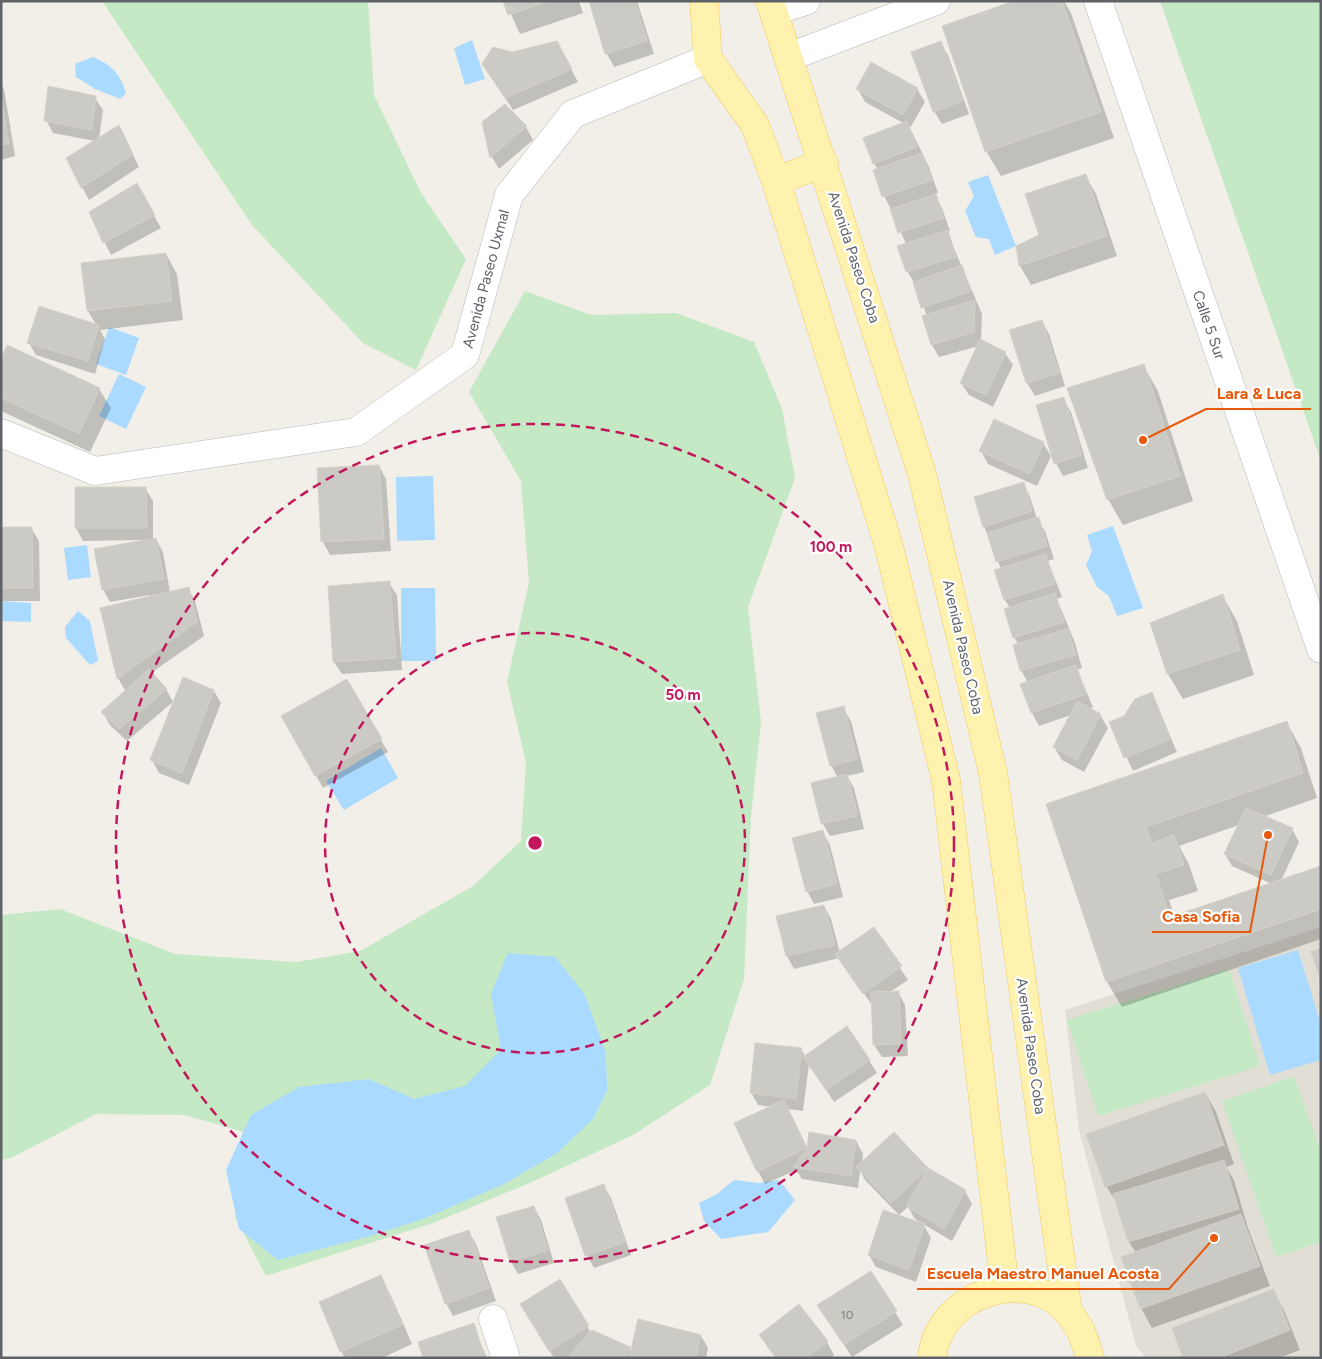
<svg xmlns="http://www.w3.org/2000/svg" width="1322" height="1359" font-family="Figtree,sans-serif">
	<rect width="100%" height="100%" fill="#f1efe8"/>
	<!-- education -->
	<polygon fill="#e1ded6" points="1321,927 1321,1354 1310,1358 1146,1358 1136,1346 1079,1130 1065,1010"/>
	<!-- green -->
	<g fill="#c5e8c5">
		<polygon points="102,1 368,1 374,95 421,193 466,259 416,370 363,343 252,225"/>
		<polygon points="1160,1 1321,1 1321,461"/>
		<polygon points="525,291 591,315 676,313 754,342 782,409 795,478 748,607 761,722 751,817 744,979 710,1085 633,1135 532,1182 433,1223 266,1276 235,1217 247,1133 185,1115 96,1114 11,1158 1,1160 1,915 60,909 175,954 297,962 360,951 473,886 521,841 526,762 507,682 529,582 521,481 469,392"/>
		<polygon points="1229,969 1260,1066 1098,1116 1067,1020"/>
		<polygon points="1294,1076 1321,1152 1321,1242 1276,1257 1222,1101"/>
	</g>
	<!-- water -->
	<g fill="#aadaff">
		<polygon points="472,40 485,79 465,85 454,48"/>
		<path d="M93 57C111 65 120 73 126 93L120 99 95 89 76 77 75 64Z"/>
		<polygon points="988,175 1016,246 995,255 989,239 976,237 965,211 974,196 968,182"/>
		<polygon points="109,327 139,338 126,375 96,364"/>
		<polygon points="119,374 146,387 126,429 99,416"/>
		<polygon points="433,476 435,540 397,541 396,477"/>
		<polygon points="1113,526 1143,608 1117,616 1109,596 1097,587 1086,565 1092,551 1087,535"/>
		<polygon points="87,545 91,577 68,580 64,548"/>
		<polygon points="401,588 435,588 436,661 401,661"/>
		<polygon points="1,601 31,603 31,622 1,621"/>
		<polygon points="78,611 90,621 98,661 90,665 66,638 65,627"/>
		<polygon points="381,748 398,778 344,810 326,781"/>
		<polygon points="1298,950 1321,1025 1321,1060 1270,1075 1238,968"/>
		<polygon points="508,953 555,957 585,995 606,1054 607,1091 593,1119 557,1153 504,1184 423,1219 367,1237 278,1260 239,1229 226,1170 251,1115 299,1087 369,1079 414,1099 465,1086 501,1050 491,994"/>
		<polygon points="734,1180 759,1183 779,1180 795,1200 768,1232 721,1239 704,1221 699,1203 717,1194"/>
	</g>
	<!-- shadow -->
	<g fill="#0003" fill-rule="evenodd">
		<polygon points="505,1 579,1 583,13 520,34"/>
		<polygon points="590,1 637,1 654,54 614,67 607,54"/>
		<polygon points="1018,1 1064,1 1071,13 1114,138 1001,176 986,151"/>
		<polygon points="940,43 948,55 969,114 942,124 934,111"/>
		<polygon points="512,54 564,56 578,82 513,110 491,77"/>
		<polygon points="1,83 4,89 15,156 1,160"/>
		<polygon points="858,89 917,89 925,102 910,128 929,167 938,193 934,194 942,208 950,231 947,232 982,314 981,341 1005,353 1013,365 993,407 969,395 961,383 979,346 939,357 932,345 927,316 915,284 907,271 906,244 891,209 884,196 878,170 874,163 905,124 865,102"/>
		<polygon points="95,98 103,110 99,139 125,139 139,167 89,200 82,187 95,141 53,133 46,120"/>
		<polygon points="484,122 526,127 533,140 499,169 492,157"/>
		<polygon points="1085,175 1096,194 1117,256 1031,285 1020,266 1017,247 1040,236"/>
		<polygon points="137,185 161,228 111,255 90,213"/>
		<polygon points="166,254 177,274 183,320 100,330 105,339 95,374 36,355 29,343 97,326 88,311"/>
		<polygon points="1042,321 1049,334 1065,386 1035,396 1027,383 1011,330"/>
		<polygon points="1,362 99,389 111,408 90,452 1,411"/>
		<polygon points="1143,365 1158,391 1193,501 1123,525 1108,499"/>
		<polygon points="1063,399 1071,412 1088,468 1063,476 1056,463"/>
		<polygon points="1043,443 1051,456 1037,486 988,464 981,451"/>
		<polygon points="379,466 386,479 391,551 330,555 323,542 318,469"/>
		<polygon points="1023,484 1030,497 1037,519 1045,531 1054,559 1048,561 1062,597 1057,599 1075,643 1082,668 1077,670 1093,707 1089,709 1100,715 1108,728 1084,772 1062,760 1054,747 1071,715 1039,726 1032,713 1022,685 1028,683 1021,670 1018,644 1014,637 1010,608 1005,600 1001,569 984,526"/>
		<polygon points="145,488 153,501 153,540 156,539 163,552 170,592 188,588 195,601 204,636 151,673 166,689 173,702 127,741 110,725 103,713 126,692 118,678 101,609 150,597 150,595 110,602 103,589 141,540 83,541 76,528"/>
		<polygon points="1,528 31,528 39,541 40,601 3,601 1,599"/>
		<polygon points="389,583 397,595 402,670 342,674 334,662"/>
		<polygon points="1222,595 1237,621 1254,675 1183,699 1168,674 1151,624"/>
		<polygon points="346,680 388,752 323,788 283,717"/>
		<polygon points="214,691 221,703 189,785 159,773 152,760"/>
		<polygon points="1151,693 1177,752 1133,771 1111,723 1125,717"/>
		<polygon points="843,708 851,721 864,772 847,776 854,788 864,829 830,836 823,824 813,784 838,778 831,765"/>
		<path d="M1287 723 1301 748 1317 798 1263 817 1292 829 1299 842 1281 881 1321 868V939L1122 1007 1107 982 1047 804ZM1239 825 1225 854 1232 866 1272 884 1175 917 1169 900 1198 891 1188 862 1179 846Z"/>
		<polygon points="823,832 830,845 843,897 814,904 807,891"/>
		<polygon points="824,906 831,919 840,953 874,929 908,980 890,992 898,992 905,1005 908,1056 882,1057 874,1045 872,1005 839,958 794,969 787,956 777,917"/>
		<polygon points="801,1049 805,1056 869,1060 877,1073 834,1102 809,1064 803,1111 788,1109 808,1150 856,1141 863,1154 862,1164 894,1134 929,1171 965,1191 972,1204 952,1241 923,1224 931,1238 916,1282 876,1267 869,1255 921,1223 915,1219 908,1207 899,1215 865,1180 860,1171 858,1188 802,1179 796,1170 765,1184 758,1171 772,1107 758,1105 751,1092"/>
		<polygon points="1205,1093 1216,1112 1234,1164 1226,1167 1234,1180 1248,1228 1270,1286 1152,1328 1141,1308 1136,1253 1129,1242 1118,1205 1106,1186"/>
		<polygon points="604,1186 611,1198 631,1255 594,1268 587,1255"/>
		<polygon points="534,1207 541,1220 554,1263 518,1274 511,1262"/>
		<polygon points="468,1231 476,1244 496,1301 453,1316 446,1303"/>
		<polygon points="871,1273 903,1325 852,1357 826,1318"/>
		<polygon points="380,1277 391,1296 412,1344 382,1358 345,1358 341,1351"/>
		<polygon points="559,1281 591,1333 629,1348 632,1352 701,1336 708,1348 706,1358 568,1358 570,1355 565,1358 554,1358 529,1317"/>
		<polygon points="1273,1290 1284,1310 1300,1350 1279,1358 1185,1358"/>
		<polygon points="799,1306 827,1342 834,1355 831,1358 776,1358 768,1348 761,1335"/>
		<polygon points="473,1325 487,1358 425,1358"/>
	</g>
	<!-- building -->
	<g fill="#cccac5" stroke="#d6d1c6">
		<polygon points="503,1 549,1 508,15"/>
		<polygon points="589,1 635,1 647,41 605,54"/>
		<polygon points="1014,1 1062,1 1101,112 985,152 942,26"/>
		<polygon points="557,41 572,69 505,98 482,64 493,47 512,52"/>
		<polygon points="941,41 963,101 933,112 911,52"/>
		<polygon points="871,62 918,88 903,115 856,89"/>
		<polygon points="48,86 96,96 92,130 44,121"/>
		<polygon points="1,97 9,144 1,145"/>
		<polygon points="505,104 527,126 490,158 482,122"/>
		<polygon points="907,121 917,147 873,164 863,138"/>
		<polygon points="119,125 133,154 81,188 66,158"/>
		<polygon points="922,153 932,180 882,197 873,170"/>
		<polygon points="1086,174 1107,236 1019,266 1016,246 1039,235 1025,194"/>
		<polygon points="137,183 155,215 103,243 89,212"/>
		<polygon points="936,194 944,218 898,233 890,209"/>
		<polygon points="948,230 956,257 906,272 897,246"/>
		<polygon points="166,253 172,301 87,311 81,263"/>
		<polygon points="962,265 971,291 921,308 913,282"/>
		<polygon points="975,300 974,332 931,345 922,316"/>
		<polygon points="39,306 99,325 88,361 27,343"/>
		<polygon points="1042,320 1059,373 1026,383 1009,330"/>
		<polygon points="980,339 1006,352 986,395 960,383"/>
		<polygon points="7,345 100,388 79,434 1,398 1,359"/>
		<polygon points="1144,364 1180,476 1107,500 1067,388"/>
		<polygon points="1064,397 1082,455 1054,464 1036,405"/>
		<polygon points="994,419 1044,442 1030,474 979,451"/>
		<polygon points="379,465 384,539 321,542 317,468"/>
		<polygon points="1024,482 1032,511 983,527 974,497"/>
		<polygon points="75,487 146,487 147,528 75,528"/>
		<polygon points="1039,517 1047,546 996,562 987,533"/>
		<polygon points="1,527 32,527 33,588 1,588"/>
		<polygon points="156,538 164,579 102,590 94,549"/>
		<polygon points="1046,554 1055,584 1004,600 994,570"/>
		<polygon points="390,581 396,658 333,662 328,586"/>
		<polygon points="189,587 197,622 117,679 100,608"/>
		<polygon points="1055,593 1064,622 1013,638 1004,609"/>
		<polygon points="1223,594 1240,650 1167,674 1150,623"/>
		<polygon points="1068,629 1076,655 1020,671 1013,645"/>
		<polygon points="1076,665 1086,694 1031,713 1020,684"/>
		<polygon points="149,669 167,689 119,729 101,712"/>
		<polygon points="183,677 214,690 182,773 150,760"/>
		<polygon points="347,679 382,739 315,776 281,716"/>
		<polygon points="1152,692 1171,739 1124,758 1109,722 1124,716 1135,699"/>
		<polygon points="1077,701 1101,714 1077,760 1053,747"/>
		<polygon points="844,706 857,759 830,766 816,713"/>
		<polygon points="1287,721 1303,773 1146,827 1152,843 1174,835 1184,865 1156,874 1170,917 1321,866 1321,909 1106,982 1046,804"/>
		<polygon points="847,774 858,816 821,824 811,783"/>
		<polygon points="1246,808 1293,828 1271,875 1224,854"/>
		<polygon points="823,830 837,884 806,892 792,838"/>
		<polygon points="824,905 835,945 786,956 776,916"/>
		<polygon points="874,927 902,966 863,994 835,954"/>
		<polygon points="1321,948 1321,981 1311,952"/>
		<polygon points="899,991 901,1044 873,1045 871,992"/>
		<polygon points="847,1026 870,1060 826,1090 803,1057"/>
		<polygon points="755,1043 802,1048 796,1099 750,1093"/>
		<polygon points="1205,1092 1224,1145 1105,1187 1086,1134"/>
		<polygon points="784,1100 807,1148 757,1172 734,1123"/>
		<polygon points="809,1132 856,1140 851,1176 793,1167 807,1148"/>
		<polygon points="894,1132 928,1168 891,1203 856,1167"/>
		<polygon points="1224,1160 1239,1209 1128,1242 1113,1194"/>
		<polygon points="928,1168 966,1190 944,1229 906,1206"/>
		<polygon points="604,1184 625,1242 585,1256 565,1198"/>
		<polygon points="534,1206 548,1250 510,1262 496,1217"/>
		<polygon points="883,1210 925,1224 909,1270 868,1255"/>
		<polygon points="1241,1214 1260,1266 1140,1309 1121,1257"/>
		<polygon points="469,1230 489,1288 445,1304 424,1245"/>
		<polygon points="871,1271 897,1311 844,1345 817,1305"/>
		<polygon points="381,1275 402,1325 340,1352 319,1302"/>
		<polygon points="560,1279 589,1326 549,1351 520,1304"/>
		<polygon points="1274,1289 1290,1330 1219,1358 1183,1358 1172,1328"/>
		<polygon points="799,1304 828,1341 807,1358 777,1358 759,1335"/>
		<polygon points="638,1319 701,1335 696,1358 629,1358"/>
		<polygon points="474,1323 485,1358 423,1358 418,1342"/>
		<polygon points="592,1330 630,1347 625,1358 567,1358"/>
	</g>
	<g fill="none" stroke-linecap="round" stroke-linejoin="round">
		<defs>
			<g id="minor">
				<polyline points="1098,1 1321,649"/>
				<polyline points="774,11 806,1"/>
				<polyline points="789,57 936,1"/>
				<polyline points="1,433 95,471 356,432 465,355 509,195 573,114 708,59"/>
				<polyline points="493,1319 506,1358"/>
			</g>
			<g id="major">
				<polyline points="704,1 708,59 755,125 776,181 889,547 946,780 1005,1288"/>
				<polyline points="770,1 922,474 993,773 1068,1312"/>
				<polyline points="776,181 824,163"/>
				<path d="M932 1358C938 1294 1026 1263 1069 1313 1081 1327 1085 1341 1090 1358"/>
			</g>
		</defs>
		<!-- minor casing -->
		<use href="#minor" stroke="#b5b8bc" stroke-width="29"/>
		<!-- major casing -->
		<use href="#major" stroke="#f2c960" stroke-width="29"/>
		<!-- minor -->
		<use href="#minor" stroke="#fff" stroke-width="28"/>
		<!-- major -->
		<use href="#major" stroke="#fff2af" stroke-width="28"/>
	</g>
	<!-- distance rings -->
	<g fill="none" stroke="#c2185b" stroke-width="2.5" stroke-dasharray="9 6">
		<circle cx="535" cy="843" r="210"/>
		<circle cx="535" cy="843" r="419"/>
	</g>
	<g text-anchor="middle" stroke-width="4.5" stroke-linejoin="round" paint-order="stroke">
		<!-- number labels -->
		<g font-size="12" fill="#7a7d7f">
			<text x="847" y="1319">10</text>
		</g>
		<!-- street labels -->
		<g font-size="15" fill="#5f6368" stroke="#fff">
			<text transform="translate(854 257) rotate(72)" y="5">Avenida Paseo Coba</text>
			<text transform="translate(486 279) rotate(-75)" y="5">Avenida Paseo Uxmal</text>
			<text transform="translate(1209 325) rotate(71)" y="5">Calle 5 Sur</text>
			<text transform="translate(963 647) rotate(77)" y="5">Avenida Paseo Coba</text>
			<text transform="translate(1031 1046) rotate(82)" y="5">Avenida Paseo Coba</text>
		</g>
	</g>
	<circle cx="535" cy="843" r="8" fill="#c2185b" stroke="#fff" stroke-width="2.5"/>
	<g font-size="15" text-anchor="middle" font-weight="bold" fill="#c2185b" stroke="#fff" stroke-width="4.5" stroke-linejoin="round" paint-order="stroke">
		<text x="831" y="552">100 m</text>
		<text x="683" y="700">50 m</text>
	</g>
	<!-- callouts -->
	<path fill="none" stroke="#e8590c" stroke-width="2" d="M1143 440L1206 409H1311M1268 835L1250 932H1152M1214 1238L1169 1289H917"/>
	<g fill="#e8590c" stroke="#fff" stroke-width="2">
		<circle cx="1143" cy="440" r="5"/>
		<circle cx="1268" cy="835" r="5"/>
		<circle cx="1214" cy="1238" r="5"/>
	</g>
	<g font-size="16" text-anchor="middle" font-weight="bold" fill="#e8590c" stroke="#fff" stroke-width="4.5" stroke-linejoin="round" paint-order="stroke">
		<text x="1259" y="399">Lara &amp; Luca</text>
		<text x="1201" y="922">Casa Sofia</text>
		<text x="1043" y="1279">Escuela Maestro Manuel Acosta</text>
	</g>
	<!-- border -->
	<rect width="1322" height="1359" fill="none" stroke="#5f6368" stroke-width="5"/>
</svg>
